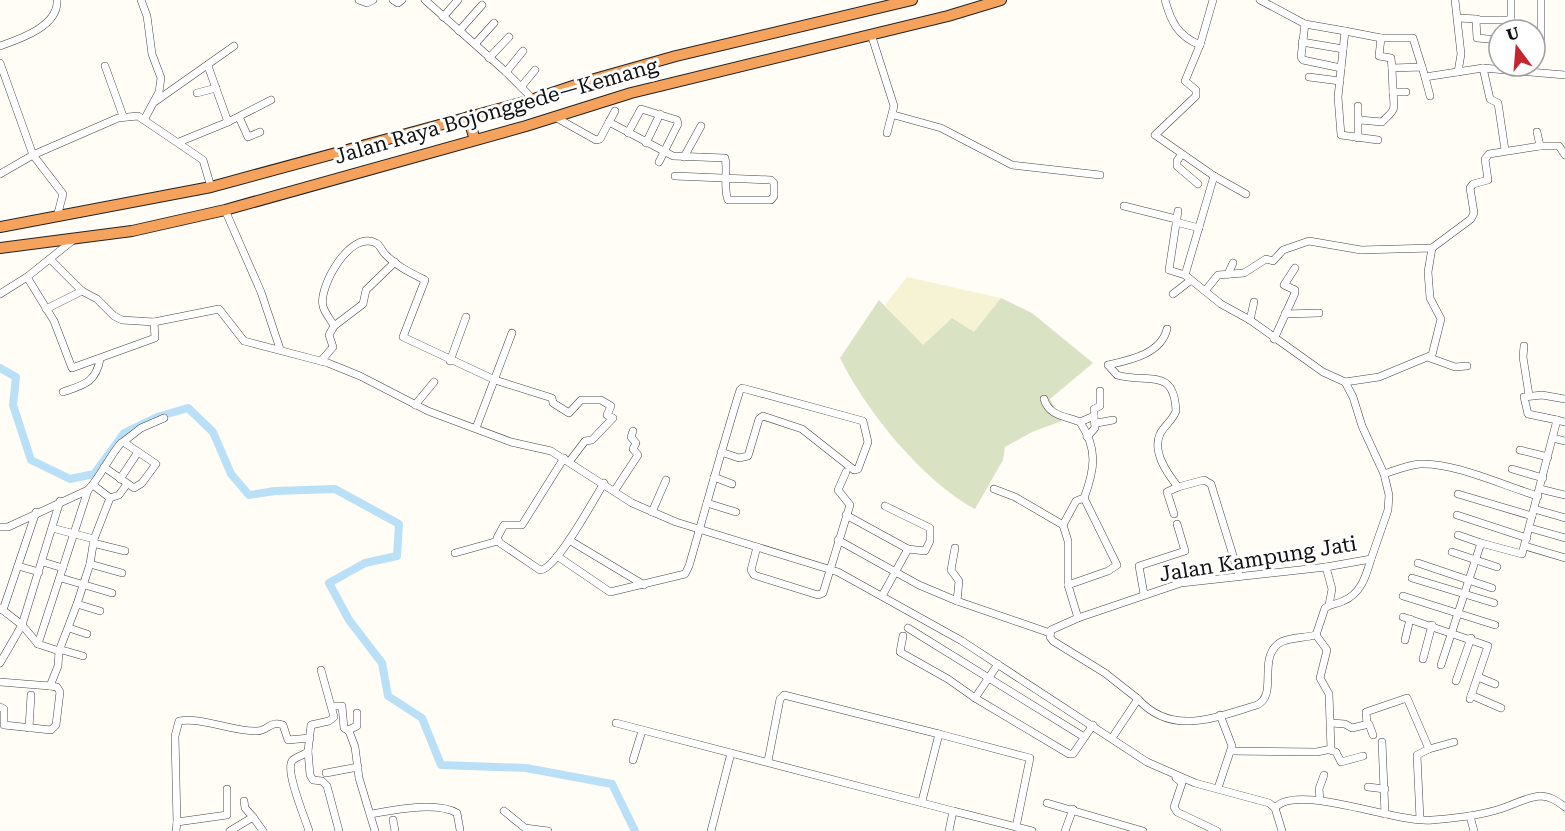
<svg xmlns="http://www.w3.org/2000/svg" width="1565" height="831" font-family="'Roboto Serif',serif">
	<rect width="100%" height="100%" fill="#fffdf5"/>
	<!-- farmland -->
	<polygon fill="#f6f3d4" points="907,277 1001,298 974,333 948,321 923,346 885,305"/>
	<!-- cemetery -->
	<path fill="#d9e3c4" d="M1001 298 1032 313 1093 363 1050 399 1062 421 1032 432 1005 447 1003 460 975 509C923 481 866 411 840 358L879 300 923 345 952 318 974 332Z"/>
	<g fill="none" stroke-linecap="round" stroke-linejoin="round">
		<!-- river -->
		<polyline stroke="#b9e0f7" stroke-width="8" points="0,368 16,377 13,405 31,460 70,479 94,474 124,433 157,417 188,408 213,432 231,474 249,495 275,491 335,489 399,524 397,556 365,563 329,583 349,620 382,663 388,696 422,718 441,765 526,768 612,784 635,831"/>
		<defs>
			<g id="minor">
				<polyline points="141,0 147,16 152,54 161,78 159,92 144,120"/>
				<polyline points="359,0 367,3 373,0"/>
				<polyline points="393,0 398,3 402,0"/>
				<polyline points="425,0 506,72 533,99"/>
				<path d="M1165 0C1171 22 1178 36 1200 45"/>
				<polyline points="1213,0 1200,45 1185,81 1196,90 1196,96 1155,135 1214,176 1246,194"/>
				<polyline points="1260,0 1305,24"/>
				<polyline points="1455,0 1461,54 1458,72"/>
				<polyline points="1511,0 1511,30"/>
				<polyline points="443,17 458,0"/>
				<polyline points="1458,18 1477,19"/>
				<polyline points="459,31 482,5"/>
				<polyline points="871,34 894,106 887,133"/>
				<polyline points="1381,38 1379,56 1391,58 1392,68"/>
				<polyline points="1499,40 1477,38 1476,20 1511,20"/>
				<polyline points="1302,42 1343,49"/>
				<polyline points="475,44 494,23"/>
				<path d="M0 46C20 39 59 26 57 0"/>
				<polyline points="1535,52 1541,51 1541,0"/>
				<polyline points="489,58 509,37"/>
				<polyline points="0,63 33,155 118,118 138,116 203,160 211,187"/>
				<polyline points="105,66 123,116"/>
				<polyline points="208,66 228,122 271,100"/>
				<polyline points="1341,68 1303,60 1301,57 1305,24 1345,31"/>
				<polyline points="1483,68 1490,99 1498,103 1505,150"/>
				<polyline points="506,72 523,51"/>
				<polyline points="1309,77 1340,81"/>
				<polyline points="1425,77 1430,96"/>
				<polyline points="521,87 535,70"/>
				<polyline points="1406,92 1393,92 1392,68 1422,67 1425,77 1483,68 1565,75"/>
				<polyline points="197,93 216,88"/>
				<polyline points="156,101 234,46"/>
				<polyline points="894,115 941,128 1012,165 1100,175"/>
				<polyline points="239,117 248,137 260,132"/>
				<path d="M555 117 596 140 600 139 609 122 673 156 725 158C728 171 723 188 728 200H771L774 196V183L771 180 675 176"/>
				<path d="M1360 120 1382 122C1395 109 1395 112 1393 92"/>
				<polyline points="609,122 615,111"/>
				<polyline points="1537,132 1540,146"/>
				<polyline points="628,133 641,109 677,120 678,124 659,162"/>
				<polyline points="1358,138 1358,106"/>
				<polyline points="1378,140 1341,135 1338,97 1345,31 1381,38 1413,38 1422,67"/>
				<polyline points="179,142 228,122"/>
				<polyline points="646,143 660,114"/>
				<polyline points="1181,155 1177,161 1177,166 1198,184"/>
				<polyline points="684,157 701,126"/>
				<polyline points="0,174 33,155 63,194 58,213"/>
				<polyline points="1124,206 1176,219"/>
				<polyline points="225,210 261,292 280,349"/>
				<polyline points="1176,222 1199,228"/>
				<polyline points="72,241 27,277 54,321 72,368 155,338 154,322"/>
				<polyline points="1432,248 1471,219 1474,213 1470,188 1473,184 1488,180 1485,159 1489,154 1540,146 1559,146 1565,155"/>
				<polyline points="51,260 82,291 97,299 114,316 122,320 154,322 219,309 244,341 328,363 360,376 428,411 511,442 551,451 632,503 676,522 838,572 962,641 1147,762 1195,783 1269,803 1275,808 1282,831"/>
				<polyline points="1228,274 1233,263"/>
				<polyline points="1185,275 1214,176"/>
				<polyline points="1205,291 1218,275 1244,273 1266,259 1273,261 1283,250 1309,241 1361,250 1432,248 1428,272 1430,298 1441,319 1432,355 1379,377 1345,382"/>
				<polyline points="0,294 27,277"/>
				<polyline points="1173,294 1191,280"/>
				<polyline points="46,309 82,291"/>
				<polyline points="1285,314 1319,313"/>
				<polyline points="1250,320 1254,302"/>
				<path d="M334 326C331 320 324 312 323 306 318 288 350 229 376 243 380 245 382 251 385 254 396 266 411 273 425 280L403 337 495 380 552 398 553 403 569 413 581 400H601L611 406 607 415 613 418 592 440 585 441 569 462"/>
				<path d="M1167 329C1161 354 1130 360 1108 365L1117 375C1147 384 1174 366 1176 411 1173 420 1164 426 1160 434 1152 452 1167 473 1178 487L1204 480 1211 484 1239 575"/>
				<polyline points="1274,339 1295,293 1295,290 1284,285 1295,268"/>
				<polyline points="1524,346 1523,357 1529,395"/>
				<polyline points="1430,358 1455,367 1467,366"/>
				<polyline points="321,361 333,347 329,335 334,326 363,304 366,290 395,262"/>
				<polyline points="450,361 466,317"/>
				<path d="M63 392C83 385 96 383 100 359"/>
				<path d="M1044 399C1049 416 1065 416 1080 422 1098 449 1095 469 1084 498L1076 501 1063 525"/>
				<polyline points="415,405 434,382"/>
				<polyline points="1094,416 1094,409 1100,406 1100,391"/>
				<polyline points="1557,420 1528,414 1524,397 1542,395 1565,399"/>
				<polyline points="1080,422 1094,416 1095,428 1087,437"/>
				<polyline points="1097,423 1113,420"/>
				<polyline points="476,428 512,333"/>
				<polyline points="1553,438 1565,441"/>
				<polyline points="123,442 141,428 164,418"/>
				<polyline points="1520,450 1548,457"/>
				<path d="M564 458 522 525H504L497 538 500 543 540 570C556 570 594 499 604 483"/>
				<polyline points="1512,469 1543,478"/>
				<path d="M1384 474C1396 470 1408 465 1420 464 1453 462 1504 486 1538 496"/>
				<polyline points="714,477 732,484"/>
				<polyline points="120,479 138,452"/>
				<polyline points="994,489 1015,497 1063,525 1068,541 1068,585"/>
				<polyline points="1540,489 1565,495"/>
				<polyline points="615,490 638,455 633,449 636,443 631,437 633,431"/>
				<polyline points="1458,494 1532,516"/>
				<polyline points="110,498 119,495 127,484"/>
				<polyline points="707,503 736,512"/>
				<polyline points="1534,509 1565,518"/>
				<polyline points="652,512 666,480"/>
				<polyline points="1174,514 1167,492 1178,487"/>
				<polyline points="846,515 908,549 925,551 930,541 930,528 885,506"/>
				<polyline points="1457,515 1527,538"/>
				<path d="M0 527H8L88 490C101 476 109 457 121 443H125L156 464 142 483 134 488 104 467"/>
				<polyline points="52,528 94,539"/>
				<polyline points="1530,528 1565,538"/>
				<polyline points="1458,535 1481,543"/>
				<polyline points="569,540 644,585"/>
				<polyline points="838,540 919,585 957,601 1050,633"/>
				<polyline points="93,543 125,551"/>
				<polyline points="1525,546 1565,558"/>
				<polyline points="757,547 751,570 754,575 818,595 823,593 850,505 838,490 846,472"/>
				<polyline points="955,548 951,570 959,581 957,601"/>
				<polyline points="1452,552 1497,567"/>
				<polyline points="455,553 498,541"/>
				<path d="M557 556 610 592 685 574 689 566C706 507 722 448 740 390L742 388 863 421 868 442 858 469 854 470 802 429 763 416 759 419 748 456 739 458 721 452"/>
				<polyline points="43,562 63,568"/>
				<polyline points="1418,563 1492,588"/>
				<polyline points="90,564 122,573"/>
				<polyline points="18,566 39,572"/>
				<polyline points="1326,567 1332,589 1329,605"/>
				<polyline points="61,578 112,593"/>
				<polyline points="1412,578 1494,603"/>
				<polyline points="1144,594 1139,566 1185,551 1177,524"/>
				<polyline points="882,596 908,549"/>
				<polyline points="1403,596 1495,625"/>
				<polyline points="77,604 100,611"/>
				<polyline points="0,608 22,625 0,663"/>
				<polyline points="3,610 36,512"/>
				<polyline points="1403,617 1488,646 1470,699"/>
				<polyline points="1078,618 1068,585 1108,571 1117,565 1084,498"/>
				<polyline points="69,628 87,634"/>
				<polyline points="908,628 1084,737"/>
				<path d="M1316 635 1325 608C1331 604 1337 604 1343 601 1361 594 1366 576 1371 559"/>
				<polyline points="903,636 900,652 948,679 975,698 998,664"/>
				<polyline points="1405,640 1410,619"/>
				<polyline points="38,644 88,490"/>
				<polyline points="62,650 83,656"/>
				<polyline points="59,651 77,604 90,564 94,539 110,498 93,485"/>
				<polyline points="1423,659 1432,625"/>
				<polyline points="1441,665 1481,543 1522,554 1557,420 1565,422"/>
				<polyline points="1478,677 1495,684"/>
				<polyline points="1456,681 1471,638"/>
				<polyline points="0,682 50,686"/>
				<polyline points="1471,695 1501,708"/>
				<polyline points="975,698 1069,754 1073,754 1093,725"/>
				<path d="M1138 699C1172 737 1216 717 1257 705 1278 695 1258 660 1278 644 1286 637 1305 638 1316 635"/>
				<polyline points="332,706 342,706 344,728 349,731 355,747 359,778 375,831"/>
				<polyline points="0,707 4,709 4,725 51,730 56,725 60,692 57,687 50,686 58,666 59,651 38,644 22,625 60,501"/>
				<polyline points="616,723 953,811"/>
				<polyline points="1331,723 1345,724 1352,728 1369,724 1373,735"/>
				<polyline points="1367,724 1366,712 1407,698 1429,749 1417,755 1420,819"/>
				<polyline points="29,728 31,695"/>
				<polyline points="348,730 357,726 357,713"/>
				<polyline points="939,734 1030,758 1016,827"/>
				<polyline points="1112,738 1138,699 1105,673 1053,641 1050,637 1051,630 1078,618 1181,583 1326,567 1371,559 1388,510 1389,495 1384,474 1362,426 1353,397 1345,382 1323,372 1250,320 1221,304 1185,275 1169,270 1178,211"/>
				<polyline points="1382,742 1385,814"/>
				<polyline points="1429,749 1454,742"/>
				<polyline points="1329,750 1336,752 1341,762 1363,756"/>
				<polyline points="308,751 310,775 313,780 322,781 327,786 339,831"/>
				<polyline points="1231,751 1317,752 1331,749 1329,694 1320,678 1327,650 1316,635"/>
				<polyline points="633,760 642,731"/>
				<polyline points="768,761 780,699 784,695 939,734 922,801"/>
				<polyline points="326,773 358,767"/>
				<polyline points="1176,778 1182,783 1174,807 1177,812 1217,831"/>
				<polyline points="1368,787 1385,789"/>
				<polyline points="1218,788 1232,746 1220,715"/>
				<polyline points="1320,800 1319,789 1324,775"/>
				<polyline points="1047,803 1143,831"/>
				<path d="M1275 808C1296 782 1398 824 1432 820 1455 818 1478 816 1500 809 1513 805 1527 797 1540 796 1550 796 1557 801 1565 807"/>
				<polyline points="504,811 525,828 548,831"/>
				<path d="M371 814C394 810 436 801 457 813L460 830"/>
				<polyline points="1470,816 1474,831"/>
				<polyline points="253,817 263,831"/>
				<polyline points="393,820 395,831"/>
				<path d="M177 823 175 736 179 721C204 717 232 732 257 731 268 731 270 720 283 725L288 740 310 738"/>
				<polyline points="176,831 177,822 227,815 227,789"/>
				<polyline points="230,831 253,817 245,808 244,801"/>
				<path d="M309 831C305 818 285 771 292 761 296 756 304 756 308 751L311 725 329 721 334 717 321 670"/>
				<polyline points="711,831 731,753"/>
				<polyline points="949,831 953,811 1032,831"/>
				<polyline points="1065,831 1073,809"/>
			</g>
			<g id="highway">
				<polyline points="468,117 475,140"/>
				<polyline points="0,227 211,187 528,101 591,80 676,56 912,0"/>
				<polyline points="0,248 132,231 225,210 526,126 631,93 948,16 1001,0"/>
			</g>
		</defs>
		<!-- minor casing -->
		<use href="#minor" stroke="#444" stroke-width="8"/>
		<!-- highway casing -->
		<use href="#highway" stroke="#222" stroke-width="12"/>
		<!-- minor -->
		<use href="#minor" stroke="#fff" stroke-width="7"/>
		<!-- highway -->
		<use href="#highway" stroke="#f5a25d" stroke-width="10"/>
	</g>
	<g text-anchor="middle" stroke-width="6" stroke-linejoin="round" paint-order="stroke">
		<!-- street labels -->
		<g font-size="21" fill="#111" stroke="#fff">
			<text transform="translate(496 111) rotate(-16)" y="7">Jalan Raya Bojonggede—Kemang</text>
			<text transform="translate(1258 559) rotate(-9)" y="7">Jalan Kampung Jati</text>
		</g>
	</g>
	<!-- north arrow -->
	<g transform="translate(1517 48) rotate(344)"><circle r="28" fill="#ffffff" stroke="#a0a0a0" stroke-width="1.5"/>
	<path d="M0-4.5L10 22L0 15L-10 22Z" fill="#c4262e"/>
	<text y="-9" font-size="16" font-weight="bold" text-anchor="middle" fill="#111111">U</text>
	</g>
</svg>
